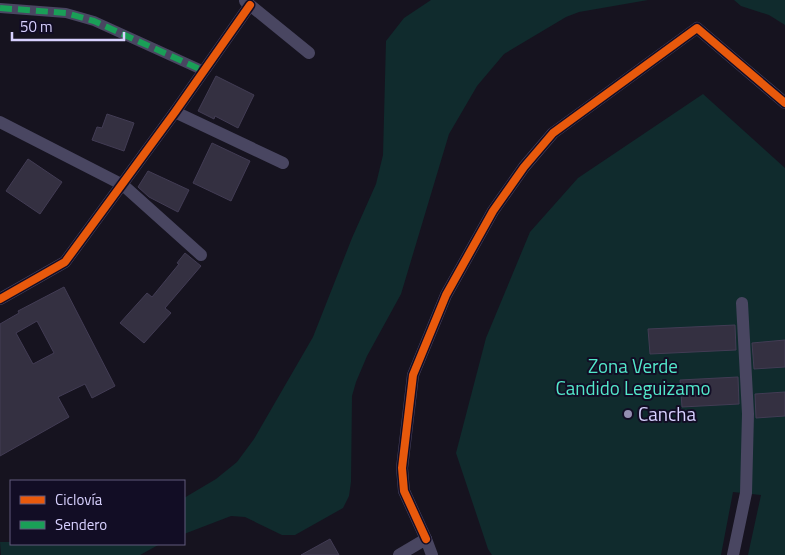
<svg xmlns="http://www.w3.org/2000/svg" width="785" height="555" font-family="'Titillium Web',sans-serif">
	<rect width="100%" height="100%" fill="#16131f"/>
	<!-- green -->
	<g fill="#102b2d">
		<polygon points="431,0 648,0 579,12 566,17 504,54 477,86 449,134 401,294 367,356 356,382 352,396 351,482 349,496 343,508 295,535 282,535 245,517 231,516 184,534 184,498 216,479 237,462 254,439 313,337 352,238 376,184 383,155 386,41 404,18"/>
		<polygon points="734,0 785,0 785,25 769,15 741,6"/>
		<polygon points="703,94 785,168 785,555 748,555 761,495 733,492 721,555 492,555 488,549 456,453 486,338 530,232 578,178"/>
		<polygon points="0,542 11,542 11,544 56,545 61,544 160,544 140,555 1,555"/>
	</g>
	<!-- building -->
	<g fill="#343041" stroke="#423c54" fill-rule="evenodd">
		<polygon points="216,76 254,95 238,128 215,116 214,119 198,111"/>
		<polygon points="107,114 134,123 124,151 92,140 97,127 102,128"/>
		<polygon points="212,143 250,161 231,201 193,183"/>
		<polygon points="28,159 62,182 40,214 6,191"/>
		<polygon points="148,171 189,190 178,212 149,197 138,187"/>
		<polygon points="185,253 201,266 165,308 171,313 144,343 120,323 147,293 152,297 179,264 177,263"/>
		<path d="M64 287 115 386 92 398 85 384 58 397 69 417 0 456V324L19 313 18 311ZM37 321 54 353 33 364 16 333Z"/>
		<polygon points="735,325 736,350 650,354 648,329"/>
		<polygon points="785,340 785,367 754,369 752,343"/>
		<polygon points="738,377 739,404 682,407 680,380"/>
		<polygon points="785,392 785,416 756,418 755,394"/>
		<polygon points="330,539 339,555 301,555"/>
	</g>
	<g fill="none" stroke-linecap="round" stroke-linejoin="round">
		<!-- pedestrian -->
		<polyline stroke="#494661" stroke-width="10" points="0,8 66,13 94,21 204,71"/>
		<!-- minor -->
		<g stroke="#494661" stroke-width="12">
			<polyline points="245,1 309,53"/>
			<polyline points="175,112 283,163"/>
			<polyline points="0,122 123,185 201,255"/>
			<polyline points="0,299 65,262 175,112 250,5"/>
			<polyline points="426,539 404,491 402,468 413,375 446,295 493,211 524,167 553,133 697,28 785,103"/>
			<polyline points="399,555 426,539 432,555"/>
			<polyline points="733,555 746,493 748,414 742,303"/>
		</g>
		<!-- quiet -->
		<polyline stroke="#1a9f57" stroke-width="6" stroke-dasharray="12 6" stroke-linecap="butt" points="0,8 66,13 94,21 204,71"/>
		<defs>
			<g id="cycleway">
				<polyline points="0,299 65,262 175,112 250,5"/>
				<polyline points="426,539 404,491 402,468 413,375 446,295 493,211 524,167 553,133 697,28 785,103"/>
			</g>
		</defs>
		<!-- cycleway casing -->
		<use href="#cycleway" stroke="#120d25" stroke-width="11"/>
		<!-- cycleway -->
		<use href="#cycleway" stroke="#e8590c" stroke-width="8"/>
	</g>
	<!-- markers -->
	<circle fill="#948eb1" stroke="#120d25" stroke-width="2" cx="628" cy="414" r="5"/>
	<g text-anchor="middle" stroke-width="4" stroke-linejoin="round" paint-order="stroke">
		<!-- park labels -->
		<g font-size="19" fill="#53e8ca" stroke="#120d25">
			<text x="633" y="373">Zona Verde<tspan x="633" dy="22">Candido Leguizamo</tspan></text>
		</g>
		<!-- poi labels -->
		<g font-size="19" fill="#d8d1ff" stroke="#120d25" text-anchor="start">
			<text x="638" y="421">Cancha</text>
		</g>
	</g>
	<!-- legend -->
	<rect x="10" y="480" width="175" height="65" fill="#120d25" stroke="#615b7c"/>
	<rect x="20" y="496" width="25" height="8" fill="#e8590c" stroke="#615b7c"/>
	<text x="55" y="505" font-size="15" fill="#d8d1ff">Ciclovía</text>
	<rect x="20" y="521" width="25" height="8" fill="#1a9f57" stroke="#615b7c"/>
	<text x="55" y="530" font-size="15" fill="#d8d1ff">Sendero</text>
	<!-- scale -->
	<path d="M12 32v8h112v-8" fill="none" stroke="#d8d1ff" stroke-width="2.5"/>
	<text x="20" y="32" font-size="15" fill="#d8d1ff" stroke="#120d25" stroke-width="4" paint-order="stroke">50 m</text>
</svg>
